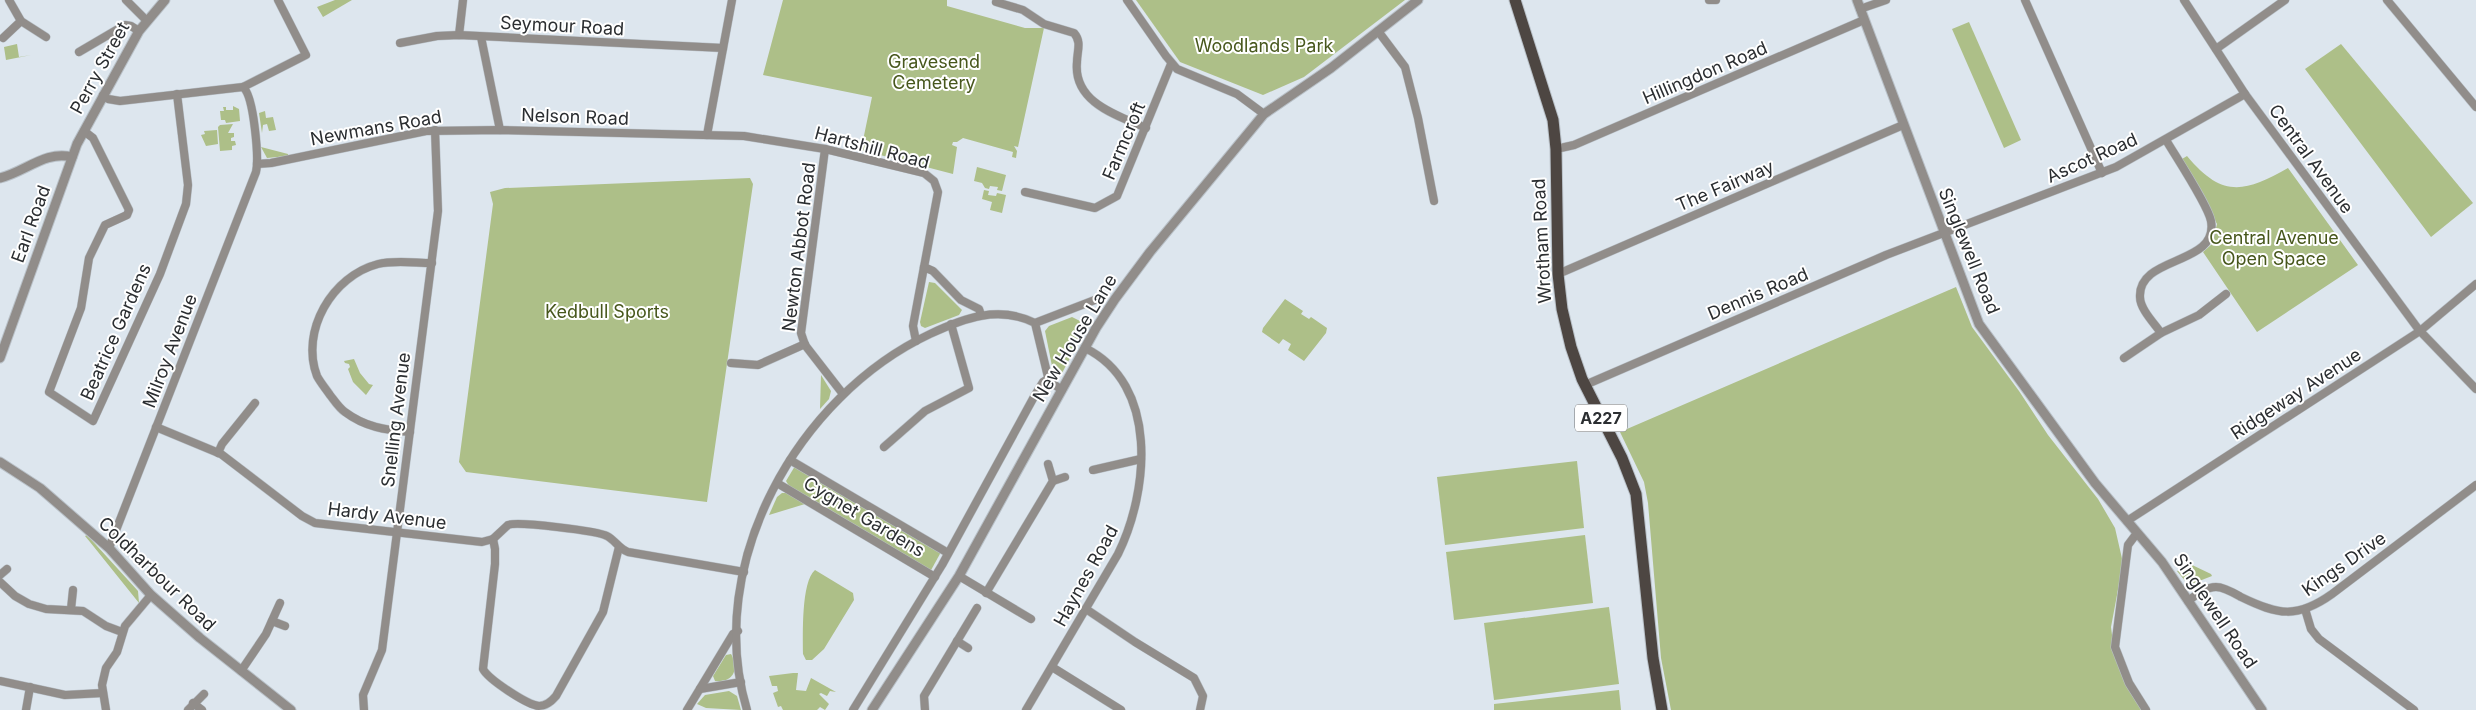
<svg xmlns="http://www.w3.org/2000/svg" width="2476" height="710" font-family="Inter,sans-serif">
	<rect width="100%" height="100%" fill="#dde6ee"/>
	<!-- green -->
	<g fill="#adbf88">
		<polygon points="335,0 352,0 323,17 317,7"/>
		<polygon points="783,0 947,0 947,6 1025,28 1044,28 1018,147 1014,146 1017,151 1016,158 1012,157 1013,152 963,138 957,142 953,142 952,145 957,147 953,174 861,150 872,97 763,75"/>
		<polygon points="1136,0 1405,0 1304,77 1263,95 1180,62"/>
		<polygon points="1969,22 2021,140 2004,148 1952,29"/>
		<polygon points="17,44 19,57 31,55 6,60 4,47"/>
		<polygon points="2341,44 2473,203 2431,237 2305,69"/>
		<polygon points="233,106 239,109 240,121 226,123 225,120 221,120 220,111 224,111 223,107 226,107 226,110 233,110"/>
		<polygon points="265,111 266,118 273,117 276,130 269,131 267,124 263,125 262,133 259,113"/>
		<polygon points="233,124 228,133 234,133 234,137 231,138 231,141 235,141 236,145 232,146 232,150 220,151 218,127 220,125"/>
		<polygon points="217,130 218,144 206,146 201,135 205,134 204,131"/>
		<polygon points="261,147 288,154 288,156 267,158"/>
		<path d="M2187 156C2222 198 2244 193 2288 168L2358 265 2257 332 2203 252 2212 244 2217 224 2182 159Z"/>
		<polygon points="977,167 1006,175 1002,191 997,190 998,187 990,186 989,189 985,188 982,183 974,181"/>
		<polygon points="750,178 753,184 707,502 466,472 459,462 493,204 490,192 505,188"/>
		<polygon points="984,190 989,191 988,195 996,196 997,193 1006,195 1002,213 990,210 992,202 982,199"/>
		<polygon points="929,282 935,283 962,310 959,315 925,328 921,326 920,322"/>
		<polygon points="1956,287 1972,327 2019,391 2048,435 2098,499 2115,528 2123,563 2111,627 2114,651 2141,710 1671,710 1661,658 1648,503 1644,482 1620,432"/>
		<polygon points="1285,299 1303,311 1301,314 1309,319 1311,317 1327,328 1326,333 1304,361 1288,350 1291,344 1283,339 1279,344 1262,332 1263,328"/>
		<polygon points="1072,317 1088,325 1062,373 1057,375 1053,371 1045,331 1049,326"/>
		<polygon points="354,359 360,373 369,384 373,385 366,395 353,382 348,369 350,367 349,364 345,363 344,361"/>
		<polygon points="821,375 831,391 829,399 820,409"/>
		<polygon points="1577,461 1584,528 1445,545 1437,477"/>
		<polygon points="795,466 941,552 930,572 789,486 786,481"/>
		<polygon points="782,493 788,493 805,504 769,515 777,497"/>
		<polygon points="87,535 138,591 139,603 90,542 85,536"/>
		<polygon points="1585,535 1593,603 1454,620 1446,552"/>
		<polygon points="2190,564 2211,574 2212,576 2194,583 2186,582 2177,571 2186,569"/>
		<path d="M815 570 853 593 854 600 824 649 812 660H806L803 654C803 635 801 582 815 570Z"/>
		<polygon points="1609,607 1619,684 1494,700 1484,623"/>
		<path d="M731 654C740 669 733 683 715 681L713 676 726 655Z"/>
		<polygon points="793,673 798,673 796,690 806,691 811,678 836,692 830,691 827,696 821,693 819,694 829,704 825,710 820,707 817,710 783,710 781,706 778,707 773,693 778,691 777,686 772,686 769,676"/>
		<polygon points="1619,690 1621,710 1494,710 1494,704"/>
		<polygon points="729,691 737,696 741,710 706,708 697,704 705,695"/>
	</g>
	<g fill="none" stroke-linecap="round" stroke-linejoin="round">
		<defs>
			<g id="minor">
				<polyline points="9,0 21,21 46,37"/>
				<polyline points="126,0 147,21"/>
				<polyline points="1127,0 1166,56 1177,69 1237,94 1264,114"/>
				<polyline points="1709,0 1716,0"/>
				<polyline points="2025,0 2102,173"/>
				<polyline points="2184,0 2245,94 2419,330 2476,389"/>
				<polyline points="2387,0 2476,107"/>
				<path d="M996 2 1023 10 1044 24 1074 33C1082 42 1077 51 1077 62 1073 102 1116 115 1146 128"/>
				<polyline points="1860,9 1886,0"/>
				<polyline points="1378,31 1405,67 1418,118 1434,201"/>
				<polyline points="459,35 463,0"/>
				<polyline points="481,37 500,130"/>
				<polyline points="3,38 21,21"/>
				<polyline points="400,43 437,36 459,35 723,48"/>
				<polyline points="2216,49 2285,0"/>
				<polyline points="79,52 125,25 131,26 139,31"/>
				<polyline points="103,95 108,99 120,101 243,87 306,55 278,0"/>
				<polyline points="84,131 93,138 129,210 127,215 105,225 89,258 81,308 49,392 93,421 160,274 186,204 188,185 177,94"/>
				<polyline points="707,135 732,0"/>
				<polyline points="825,149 801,333 805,345 843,394"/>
				<polyline points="1556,149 1574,145 1864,20"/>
				<polyline points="257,164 271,163 426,131 500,130 744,136 825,149 924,173 934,181 938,192 913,326 916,341"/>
				<polyline points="1025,192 1095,208 1117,196 1171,64"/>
				<polyline points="924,267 933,271 961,300 979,309 981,315"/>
				<polyline points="1558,274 1903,125"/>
				<polyline points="1035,323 1100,298"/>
				<polyline points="2161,333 2199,315 2226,294"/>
				<path d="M2124 358 2161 333C2154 323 2140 309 2140 297 2138 255 2219 266 2211 221 2208 205 2176 157 2166 140"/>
				<polyline points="731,363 758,365 805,344"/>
				<polyline points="1585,385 1886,255 2116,167 2245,94"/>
				<path d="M156 427 221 454 302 516 315 523 482 542 493 539 508 525C517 521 598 531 607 536 615 540 619 549 628 552L744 572"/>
				<path d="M410 432C385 430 365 427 345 412 339 408 334 400 330 395 326 389 320 382 317 376 300 331 332 276 378 264 394 260 415 263 432 263"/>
				<polyline points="884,447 925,411 969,388 951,324"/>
				<polyline points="218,453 222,444 255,403"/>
				<polyline points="790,460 948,553"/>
				<polyline points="1093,470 1141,459"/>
				<polyline points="1053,481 1065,477"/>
				<polyline points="777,483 935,577"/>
				<polyline points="2127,521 2420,331 2476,284"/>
				<polyline points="2137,533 2128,545 2115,647 2129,683 2146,710"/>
				<path d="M493 539 495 549V564L483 669C488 679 527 705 539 706 546 706 551 702 556 696L603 612 619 547"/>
				<path d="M109 548 256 172C259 158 254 96 243 87"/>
				<polyline points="0,575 7,569"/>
				<polyline points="959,576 1031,619"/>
				<polyline points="0,582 15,596 29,604 46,609 83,611 106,626 122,632"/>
				<polyline points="986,593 1053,481 1048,464"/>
				<path d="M2188 601C2196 595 2206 587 2216 587 2224 587 2234 593 2241 597 2278 615 2297 619 2332 594L2476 485"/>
				<polyline points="71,609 73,590"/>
				<polyline points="1086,609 1135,642 1194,678 1203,696 1200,710"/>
				<polyline points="2305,609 2311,629 2319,639 2414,710"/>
				<polyline points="272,621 285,626"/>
				<polyline points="957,641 968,648"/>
				<polyline points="1052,667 1121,710"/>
				<polyline points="241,671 266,634 280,603"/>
				<polyline points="0,681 65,695 103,693"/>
				<polyline points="700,689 741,682"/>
				<polyline points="193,703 202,710"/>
				<polyline points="26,710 30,687"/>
				<polyline points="106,710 102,685 106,668 117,652 125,626 151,595"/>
				<polyline points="188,710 204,694"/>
				<polyline points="364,710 363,695 382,650 438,211 435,130"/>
				<polyline points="687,710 733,634 738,631"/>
				<path d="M747 710C703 564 798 396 930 334 964 318 999 305 1035 323L1049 381 1062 390"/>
				<polyline points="853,710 942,565 1035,395 1043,382 1048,379"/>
				<polyline points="925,710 924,696 977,608"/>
				<path d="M1026 710 1118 554C1149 491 1159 384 1085 348"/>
			</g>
			<g id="tertiary">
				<polyline points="1857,0 1979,324 2095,483 2162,562 2262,710"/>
				<path d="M0 178C25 172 46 150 72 157"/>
				<polyline points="0,358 77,144 139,31 165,0"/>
				<polyline points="0,462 40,488 109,548 151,595 200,638 291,710"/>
				<polyline points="872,710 959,576 1096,328 1115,299 1150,252 1264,114 1331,68 1418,0"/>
			</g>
			<polyline id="primary" points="1515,0 1553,120 1556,149 1558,274 1562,309 1571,347 1582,379 1622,458 1636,494 1653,658 1662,710"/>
		</defs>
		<!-- minor casing -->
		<use href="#minor" stroke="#b9c1c8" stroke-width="9"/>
		<!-- tertiary casing -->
		<use href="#tertiary" stroke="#b9c1c8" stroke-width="11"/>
		<!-- primary casing -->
		<use href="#primary" stroke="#b9c1c8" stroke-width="13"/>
		<!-- minor -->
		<use href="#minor" stroke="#918d8a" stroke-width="8"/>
		<!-- tertiary -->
		<use href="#tertiary" stroke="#918d8a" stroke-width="9"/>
		<!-- primary -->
		<use href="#primary" stroke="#4d4642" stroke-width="11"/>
	</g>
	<g text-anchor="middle" stroke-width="4" stroke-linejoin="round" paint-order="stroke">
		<!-- shield labels -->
		<rect fill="#fff" stroke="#6b6d6f" stroke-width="1" x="1575" y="404.5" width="52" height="27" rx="4"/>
		<g font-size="16" font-weight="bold" fill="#2b2e31">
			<text x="1601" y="424">A227</text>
		</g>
		<!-- street labels -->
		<g font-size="18" fill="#2b2e31" stroke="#fff">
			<text transform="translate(562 26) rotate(3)" y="6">Seymour Road</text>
			<text transform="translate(100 68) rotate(-61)" y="6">Perry Street</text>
			<text transform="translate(1705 73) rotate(-23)" y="6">Hillingdon Road</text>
			<text transform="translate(575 117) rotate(2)" y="6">Nelson Road</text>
			<text transform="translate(376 128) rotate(-10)" y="6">Newmans Road</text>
			<text transform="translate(1124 141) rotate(-67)" y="6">Farmcroft</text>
			<text transform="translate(872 148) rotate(15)" y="6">Hartshill Road</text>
			<text transform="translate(2092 158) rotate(-24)" y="6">Ascot Road</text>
			<text transform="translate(2311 159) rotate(54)" y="6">Central Avenue</text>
			<text transform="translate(1725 186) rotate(-23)" y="6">The Fairway</text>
			<text transform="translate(31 224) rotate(-70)" y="6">Earl Road</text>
			<text transform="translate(1542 241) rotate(-93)" y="6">Wrotham Road</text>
			<text transform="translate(799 247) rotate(-83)" y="6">Newton Abbot Road</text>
			<text transform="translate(1969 251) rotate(68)" y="6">Singlewell Road</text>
			<text transform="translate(1758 294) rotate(-23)" y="6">Dennis Road</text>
			<text transform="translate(116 332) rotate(-66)" y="6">Beatrice Gardens</text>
			<text transform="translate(1075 338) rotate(-59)" y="6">New House Lane</text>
			<text transform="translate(170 351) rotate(-69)" y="6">Milroy Avenue</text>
			<text transform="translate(2296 394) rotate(-33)" y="6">Ridgeway Avenue</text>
			<text transform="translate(396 420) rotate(-83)" y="6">Snelling Avenue</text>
			<text transform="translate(387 516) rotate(7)" y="6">Hardy Avenue</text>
			<text transform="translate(864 517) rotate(31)" y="6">Cygnet Gardens</text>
			<text transform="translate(2344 564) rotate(-35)" y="6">Kings Drive</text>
			<text transform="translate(157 574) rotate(44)" y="6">Coldharbour Road</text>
			<text transform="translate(1086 576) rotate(-61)" y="6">Haynes Road</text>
			<text transform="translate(2215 611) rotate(56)" y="6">Singlewell Road</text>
		</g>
		<!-- park labels -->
		<g font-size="18" fill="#47571c" stroke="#fff">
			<text x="1264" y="52">Woodlands Park</text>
			<text x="934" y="68">Gravesend<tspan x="934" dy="21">Cemetery</tspan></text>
			<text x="2274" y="244">Central Avenue<tspan x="2274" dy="21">Open Space</tspan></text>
			<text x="607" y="318">Kedbull Sports</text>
		</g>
	</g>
</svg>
